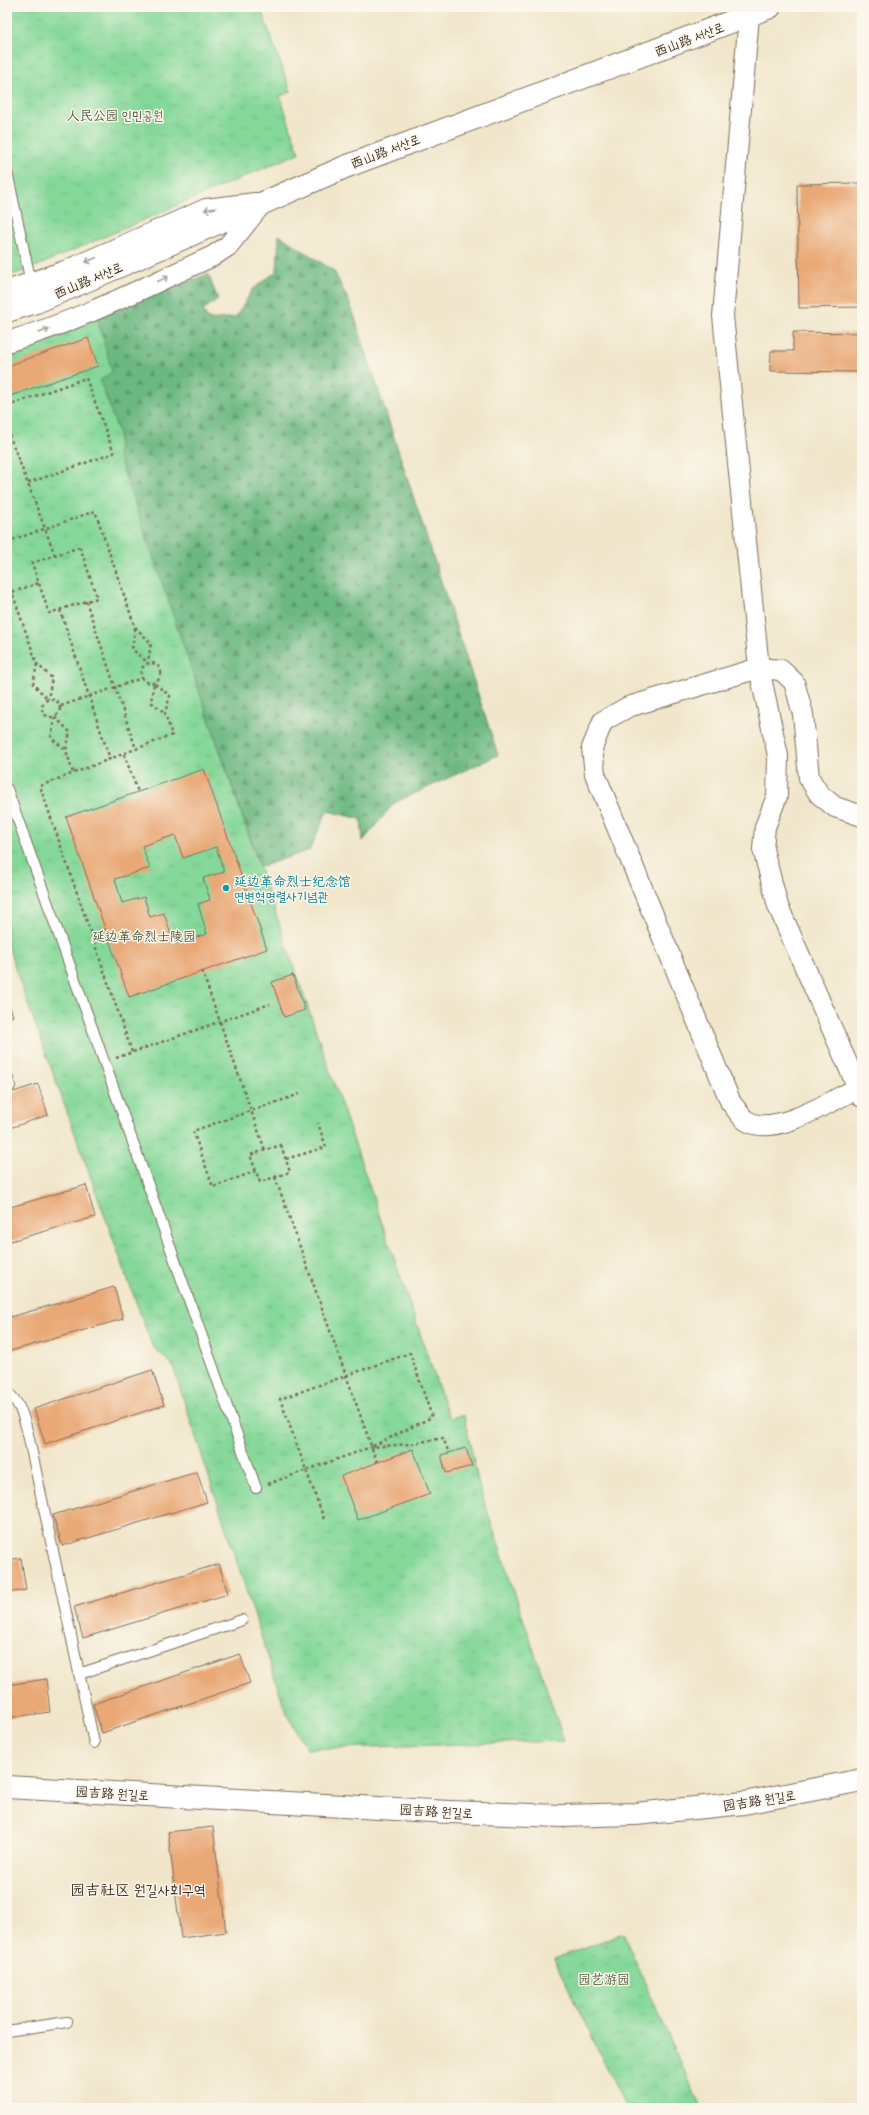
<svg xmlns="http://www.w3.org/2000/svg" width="869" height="2115" font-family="Dekko,'LXGW WenKai TC','Poor Story',sans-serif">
	<defs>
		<pattern id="forest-firs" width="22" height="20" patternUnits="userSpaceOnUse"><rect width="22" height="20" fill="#6cb881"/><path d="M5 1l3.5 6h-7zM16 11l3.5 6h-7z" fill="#5a9669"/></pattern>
		<pattern id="park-tufts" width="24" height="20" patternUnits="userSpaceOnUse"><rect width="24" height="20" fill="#85d899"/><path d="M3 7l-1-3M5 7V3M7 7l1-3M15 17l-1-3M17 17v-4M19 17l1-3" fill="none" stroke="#74ba83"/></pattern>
	</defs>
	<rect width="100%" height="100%" fill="#fbf7ec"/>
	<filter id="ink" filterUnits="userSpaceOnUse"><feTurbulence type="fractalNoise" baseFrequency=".025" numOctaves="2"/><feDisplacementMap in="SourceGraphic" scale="8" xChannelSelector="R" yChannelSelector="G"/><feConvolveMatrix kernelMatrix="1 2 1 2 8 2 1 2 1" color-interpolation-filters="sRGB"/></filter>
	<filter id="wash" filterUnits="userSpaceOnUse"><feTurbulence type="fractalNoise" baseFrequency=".012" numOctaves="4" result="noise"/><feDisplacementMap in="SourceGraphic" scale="16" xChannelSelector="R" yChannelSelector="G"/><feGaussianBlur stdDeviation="0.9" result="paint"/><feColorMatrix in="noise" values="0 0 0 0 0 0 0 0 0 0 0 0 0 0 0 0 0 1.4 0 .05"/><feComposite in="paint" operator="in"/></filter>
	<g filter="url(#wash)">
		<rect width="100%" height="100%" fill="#f1e6cb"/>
		<!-- forest -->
		<polygon fill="url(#forest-firs)" stroke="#547150" points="279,235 334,271 351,306 498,755 394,803 363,841 361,819 327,811 310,850 260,867 118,455 119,434 100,380 97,317 208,274 218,299 203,310 209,320 236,317 253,289 277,271"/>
		<!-- park -->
		<g fill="url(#park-tufts)" stroke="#60815c">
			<polygon points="7,7 260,7 291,92 280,96 299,153 25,271 7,276"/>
			<polygon points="97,317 112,372 100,380 119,434 118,455 449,1418 464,1415 479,1486 564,1741 307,1749 287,1715 172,1364 152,1346 17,974 7,942 7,346"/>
			<polygon points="623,1933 701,2108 626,2108 554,1959"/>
		</g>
		<g id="blocks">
			<!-- building -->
			<g fill="#e9a876" fill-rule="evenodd">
				<polygon points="862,183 862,307 799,308 797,184"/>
				<polygon points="793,332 862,333 862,372 770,371 771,351 793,351"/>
				<polygon points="88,338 98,366 7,397 7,366"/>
				<path d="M204 769 267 949 129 997 66 817ZM175 835 183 858 216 847 224 872 203 878 210 900 198 904 207 934 174 944 164 913 150 917 144 897 122 903 115 879 150 868 142 846Z"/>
				<polygon points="293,975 305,1010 284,1017 272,982"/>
				<polygon points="7,999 13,1016 7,1018"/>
				<polygon points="38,1084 48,1115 7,1129 7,1094"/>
				<polygon points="86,1185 95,1217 7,1242 7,1208"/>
				<polygon points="114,1287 123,1319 7,1352 7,1318"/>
				<polygon points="152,1370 164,1405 45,1444 34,1409"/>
				<polygon points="466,1448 472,1466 446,1473 441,1455"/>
				<polygon points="413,1449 430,1494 358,1520 341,1476"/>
				<polygon points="197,1472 207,1502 62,1546 53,1515"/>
				<polygon points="21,1558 26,1590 7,1593 7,1560"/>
				<polygon points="219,1564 228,1594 83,1638 74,1607"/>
				<polygon points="240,1654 250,1683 102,1733 93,1704"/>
				<polygon points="46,1679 50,1712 7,1718 7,1685"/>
				<polygon points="213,1827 226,1932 181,1938 168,1832"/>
			</g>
		</g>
	</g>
	<g filter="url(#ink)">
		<use href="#blocks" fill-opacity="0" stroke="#7b6c5b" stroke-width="1"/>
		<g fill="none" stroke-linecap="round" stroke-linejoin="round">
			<defs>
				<g id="service">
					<polyline points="7,172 31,283"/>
					<polyline points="7,789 256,1488"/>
					<polyline points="7,1077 10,1086 7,1086"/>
					<path d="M7 1392C20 1402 24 1418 28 1434L94 1743"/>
					<polyline points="79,1674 242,1620"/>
					<polyline points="7,2031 67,2022"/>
				</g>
				<g id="minor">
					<polyline points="749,16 723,316 759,668 778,756 777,796 765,827 763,849 778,906 862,1097"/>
					<polyline points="7,291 65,271 206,209 255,203"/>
					<path d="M7 342C79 321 145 287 213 256L228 246 263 202"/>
					<path d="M858 1088C832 1100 774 1138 747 1121 741 1118 736 1108 731 1103L595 774 592 748 603 721 628 707 759 668 781 670 794 682 803 714 809 778 819 794 835 807 862 816"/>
				</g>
				<g id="tertiary">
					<polyline points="7,311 36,302 81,283 345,167 770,7"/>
					<polyline points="7,1787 449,1812 561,1816 636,1814 744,1803 862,1780"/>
				</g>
			</defs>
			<!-- service casing -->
			<use href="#service" stroke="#7b6c5b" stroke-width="12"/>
			<!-- minor casing -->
			<use href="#minor" stroke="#7b6c5b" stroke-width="22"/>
			<!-- tertiary casing -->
			<use href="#tertiary" stroke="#7b6c5b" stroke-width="24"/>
			<!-- path -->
			<g stroke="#7b6c5b" stroke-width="2.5" stroke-dasharray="3 3" stroke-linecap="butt">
				<polyline points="7,406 86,378 114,453 28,483"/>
				<polyline points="7,429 55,555"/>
				<polyline points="7,542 95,511 135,627 151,643 148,663"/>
				<polygon points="80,547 97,598 49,613 32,563"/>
				<polyline points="7,578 37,664 52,678 48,699"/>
				<polyline points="7,594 39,583"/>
				<polyline points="86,601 136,749"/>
				<polyline points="60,610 110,759"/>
				<polyline points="135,628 132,649 148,663"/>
				<circle cx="151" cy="673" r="10"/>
				<polyline points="37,664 33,684 48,699"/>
				<circle cx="51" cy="708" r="9"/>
				<polyline points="61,706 142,678"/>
				<polyline points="55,717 70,732 66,750 73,773"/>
				<polyline points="55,717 51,738 66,750"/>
				<polyline points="124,754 138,792"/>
				<polyline points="202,971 265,1150"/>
				<polyline points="132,1052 40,786 172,735 165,713 170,696 154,683 151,702 165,713"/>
				<polyline points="116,1058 270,1004"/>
				<polygon points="281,1145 290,1172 260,1182 250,1155"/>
				<polyline points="286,1159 326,1147 318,1123"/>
				<polyline points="256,1171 213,1187 193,1131 300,1094"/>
				<polyline points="275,1177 377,1462"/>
				<polyline points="268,1484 371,1447 410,1444 443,1438 449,1453"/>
				<polyline points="324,1519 280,1399 410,1353 432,1417 371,1447"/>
			</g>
			<!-- service -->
			<use href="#service" stroke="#fff" stroke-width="10"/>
			<!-- minor -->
			<use href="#minor" stroke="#fff" stroke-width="20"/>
			<!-- tertiary -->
			<use href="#tertiary" stroke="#fff" stroke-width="22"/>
		</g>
		<!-- one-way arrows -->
		<defs><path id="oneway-shaft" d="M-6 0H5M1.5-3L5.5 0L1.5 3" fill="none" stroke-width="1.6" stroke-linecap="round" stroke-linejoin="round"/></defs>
		<g stroke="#a79f9a">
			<use href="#oneway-shaft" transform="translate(210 209) rotate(170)"/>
			<use href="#oneway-shaft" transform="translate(91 260) rotate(156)"/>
			<use href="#oneway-shaft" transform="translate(163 279) rotate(-25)"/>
			<use href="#oneway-shaft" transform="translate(44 331) rotate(-21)"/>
		</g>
	</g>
	<!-- markers -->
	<circle fill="#0f9aa8" stroke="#fbf7ec" stroke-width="1.5" cx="226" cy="888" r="4"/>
	<g text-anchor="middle" stroke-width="3" stroke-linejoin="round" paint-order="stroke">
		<!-- street labels -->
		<g font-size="13" fill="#3b2a1e" stroke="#fbf7ec">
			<text transform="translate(689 39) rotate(-21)" y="5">西山路 서산로</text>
			<text transform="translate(385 151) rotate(-21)" y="5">西山路 서산로</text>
			<text transform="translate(88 280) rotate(-23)" y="5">西山路 서산로</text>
			<text transform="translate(112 1793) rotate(3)" y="5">园吉路 원길로</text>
			<text transform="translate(759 1800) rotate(-9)" y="5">园吉路 원길로</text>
			<text transform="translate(436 1811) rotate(3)" y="5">园吉路 원길로</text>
		</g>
		<!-- park labels -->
		<g font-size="13" fill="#4e563d" stroke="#fbf7ec">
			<text x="115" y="120">人民公园 인민공원</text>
			<text x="144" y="941">延边革命烈士陵园</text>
			<text x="604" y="1984">园艺游园</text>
		</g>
		<!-- culture labels -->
		<g font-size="13" fill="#0d838f" stroke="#fbf7ec" text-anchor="start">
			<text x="234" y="886">延边革命烈士纪念馆<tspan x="234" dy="15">연변혁명렬사기념관</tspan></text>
		</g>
		<!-- quarter labels -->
		<g font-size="15" fill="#3b2a1e" stroke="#fbf7ec">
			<text x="138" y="1895">园吉社区 원길사회구역</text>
		</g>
	</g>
	<!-- margin -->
	<rect width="869" height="2115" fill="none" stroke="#fbf7ec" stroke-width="24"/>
</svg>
